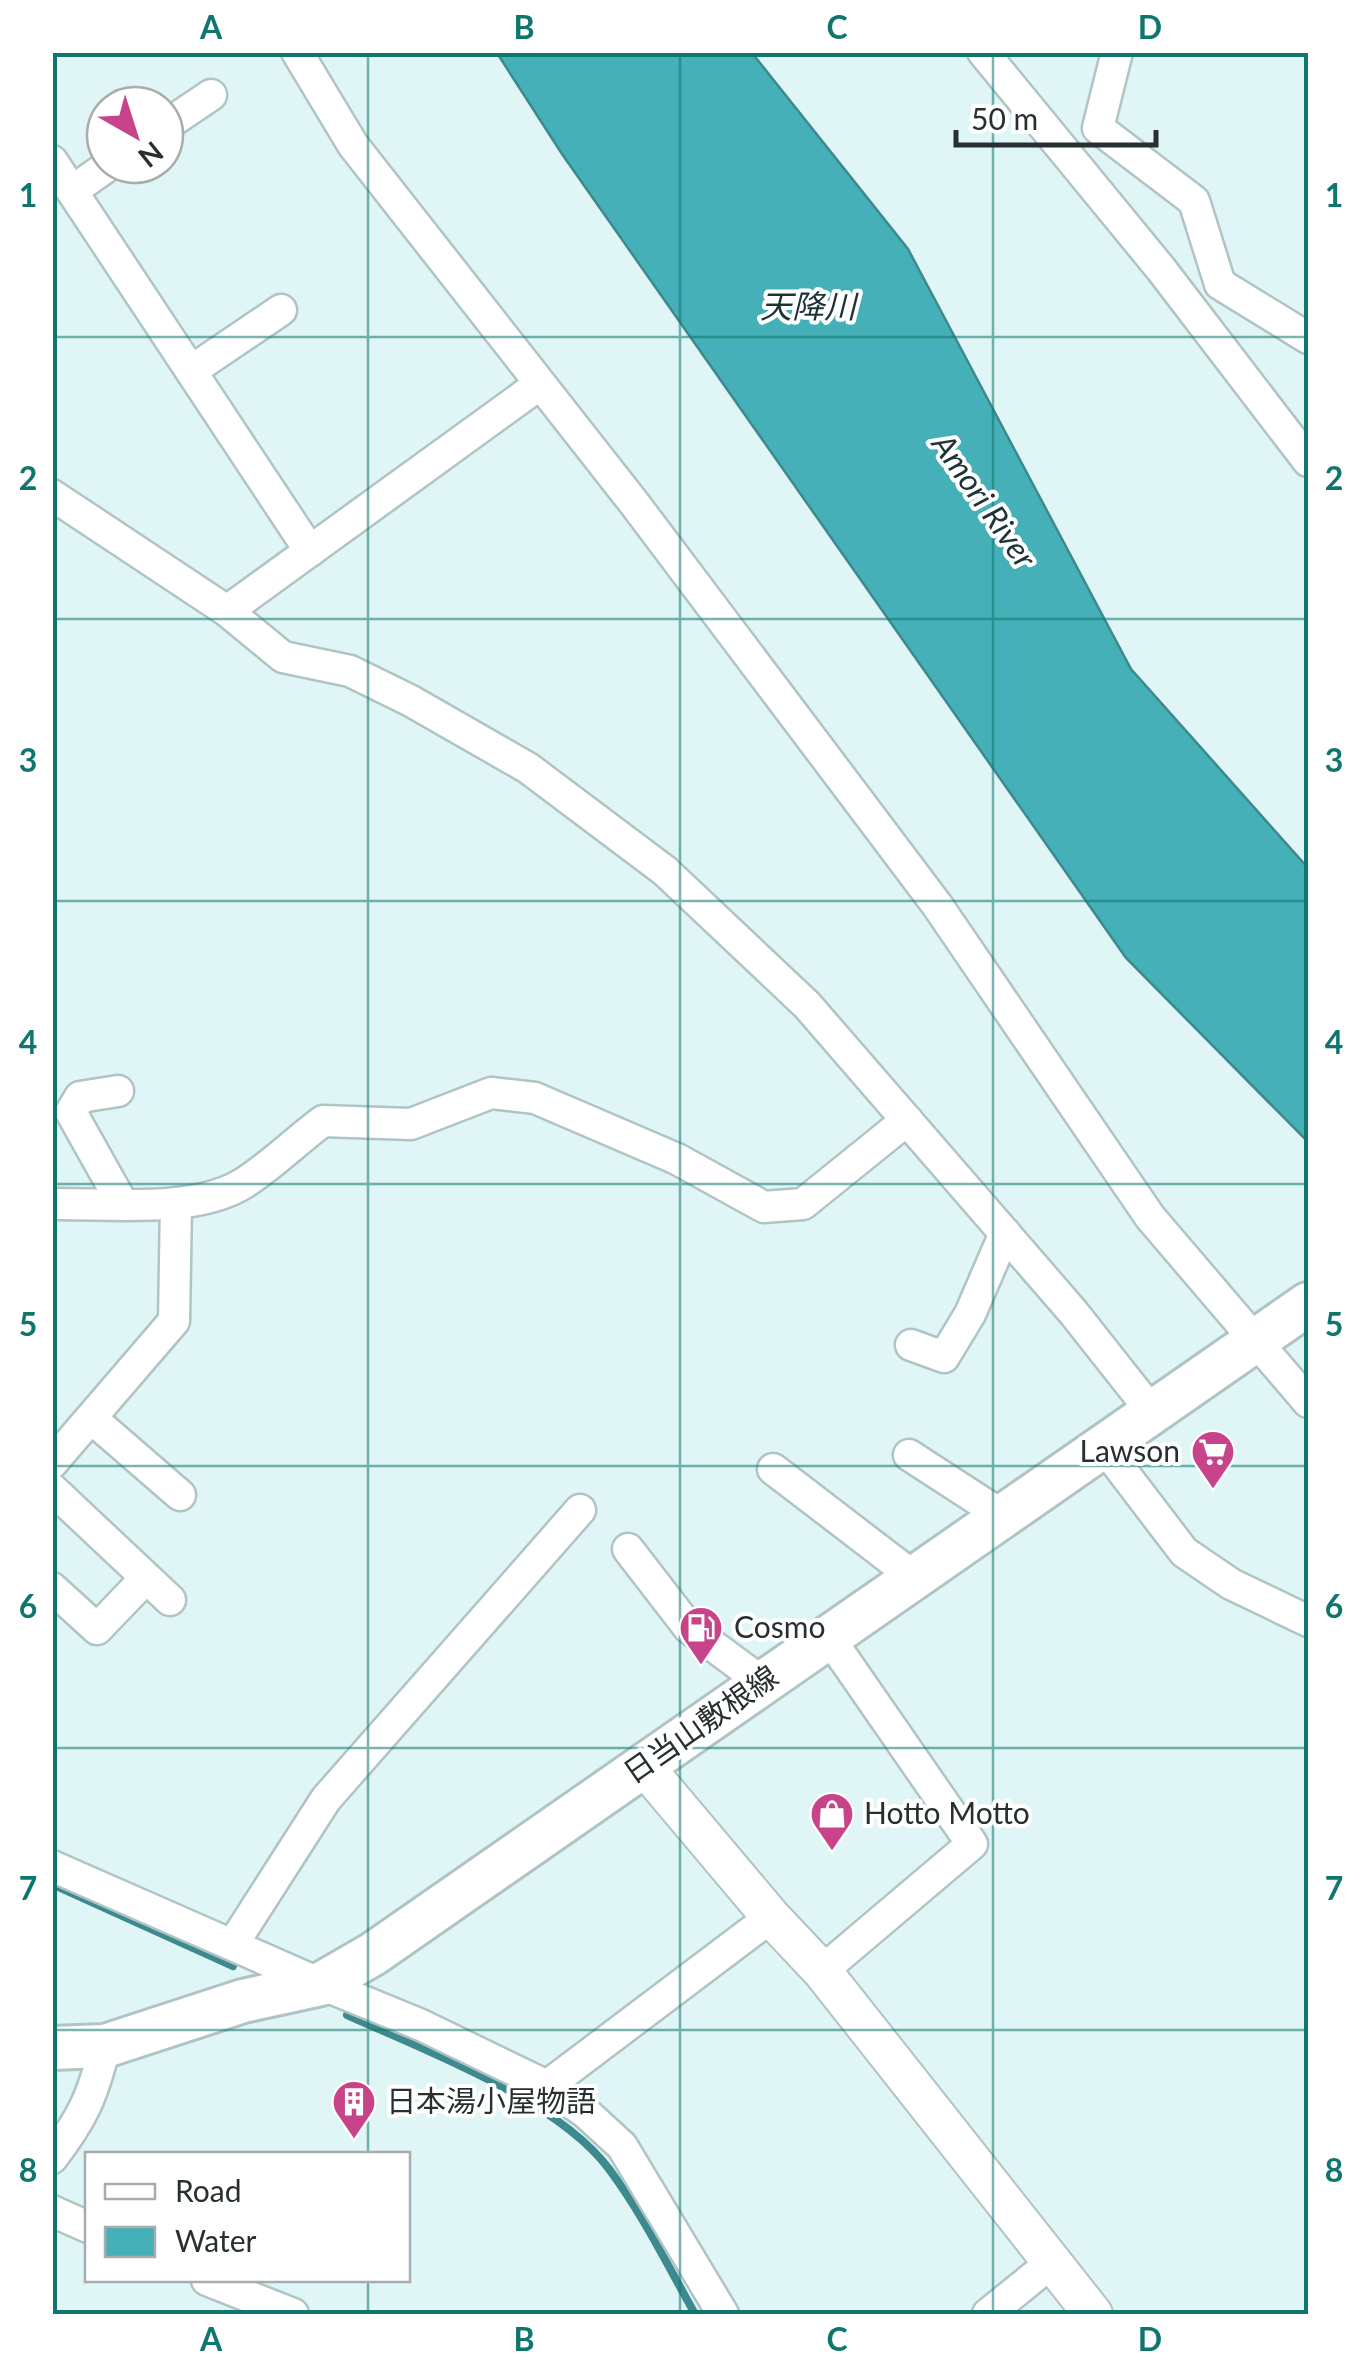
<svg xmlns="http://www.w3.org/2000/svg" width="1361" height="2367" font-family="Lato,'Noto Sans JP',sans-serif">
	<rect width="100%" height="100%" fill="#e0f5f6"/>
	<!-- water -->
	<polygon fill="#45b0b7" stroke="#3c898e" stroke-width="2.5" points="497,53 752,53 908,249 1131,669 1308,868 1308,1142 1126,958 562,154"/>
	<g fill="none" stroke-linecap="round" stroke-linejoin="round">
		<!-- stream -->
		<g stroke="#3c898e" stroke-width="8">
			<polyline points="52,1884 233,1966"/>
			<path d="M347 2015C425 2050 558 2100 609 2169 642 2213 668 2266 695 2314"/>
		</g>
		<defs>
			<g id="minor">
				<polyline points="297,52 353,145 634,503 937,905 1150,1217 1308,1402"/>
				<polyline points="983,52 1161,269 1308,461"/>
				<polyline points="1117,52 1098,128 1194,201 1220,284 1308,338"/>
				<polyline points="165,126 211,95"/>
				<polyline points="52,161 310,551"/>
				<polyline points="72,191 109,165"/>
				<polyline points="191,371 281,310"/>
				<polyline points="52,495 227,611 283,657 350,671 411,701 528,768 665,871 807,1005 1073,1312 1152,1412"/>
				<polyline points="227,611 540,384"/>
				<polyline points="118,1091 80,1097 71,1112 122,1203"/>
				<path d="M52 1204C109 1203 195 1214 244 1183 271 1166 296 1141 323 1121L411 1124 491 1093 535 1098 677 1159 764 1207 803 1204 907 1120"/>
				<polyline points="911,1345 944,1357 970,1314 1005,1233"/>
				<polyline points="91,1418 180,1495"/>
				<polyline points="1104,1447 1184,1552 1231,1584 1308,1621"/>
				<polyline points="909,1455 1003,1516"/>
				<polyline points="52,1463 174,1321 176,1203"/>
				<polyline points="773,1469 914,1577"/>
				<polyline points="52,1489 170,1600"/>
				<polyline points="628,1549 689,1628 762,1682"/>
				<polyline points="52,1588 97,1629 146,1578"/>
				<polyline points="52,1866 321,1984 421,2025 547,2086 586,2113 622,2146 723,2314"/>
				<polyline points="233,1944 326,1799 580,1510"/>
				<polyline points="822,1971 972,1844 828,1636"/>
				<polyline points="547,2086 771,1917"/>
				<path d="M52 2158C83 2118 93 2095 105 2046"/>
				<polyline points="52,2211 88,2227"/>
				<polyline points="207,2280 293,2314"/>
				<polyline points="988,2314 1051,2263"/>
			</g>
			<polyline id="tertiary" points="643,1765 771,1917 822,1971 1093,2314"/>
			<polyline id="secondary" points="52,2048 105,2046 243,2001 321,1984 373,1954 1308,1304"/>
		</defs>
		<!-- minor casing -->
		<use href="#minor" stroke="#b0c4c5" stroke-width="35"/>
		<!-- tertiary casing -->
		<use href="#tertiary" stroke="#b0c4c5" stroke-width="42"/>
		<!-- secondary casing -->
		<use href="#secondary" stroke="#b0c4c5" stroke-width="48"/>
		<!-- minor -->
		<use href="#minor" stroke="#fff" stroke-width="30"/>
		<!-- tertiary -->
		<use href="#tertiary" stroke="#fff" stroke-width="38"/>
		<!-- secondary -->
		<use href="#secondary" stroke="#fff" stroke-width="42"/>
	</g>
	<!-- grid -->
	<path fill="none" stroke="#0f766e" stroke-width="2.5" stroke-opacity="0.55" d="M368 52V2154M680 52V2314M993 52V2314M52 337H1308M52 619H1308M52 901H1308M52 1184H1308M52 1466H1308M52 1748H1308M52 2030H1308M368 2280V2314"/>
	<!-- icons -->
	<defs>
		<symbol id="supermarket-pin" viewBox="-11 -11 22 30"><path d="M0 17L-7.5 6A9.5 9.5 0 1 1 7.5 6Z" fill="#c7448a" stroke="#fff"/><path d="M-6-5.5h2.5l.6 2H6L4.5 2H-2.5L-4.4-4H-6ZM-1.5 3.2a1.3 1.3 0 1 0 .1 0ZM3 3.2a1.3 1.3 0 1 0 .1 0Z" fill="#fff"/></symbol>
		<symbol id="fuel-pin" viewBox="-11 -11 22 30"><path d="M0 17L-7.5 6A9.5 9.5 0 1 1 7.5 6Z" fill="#c7448a" stroke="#fff"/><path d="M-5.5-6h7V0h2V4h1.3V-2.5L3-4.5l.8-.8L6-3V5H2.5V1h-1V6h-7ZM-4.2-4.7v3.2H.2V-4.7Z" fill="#fff"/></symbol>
		<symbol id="shop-pin" viewBox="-11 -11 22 30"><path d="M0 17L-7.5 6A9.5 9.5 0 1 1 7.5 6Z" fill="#c7448a" stroke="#fff"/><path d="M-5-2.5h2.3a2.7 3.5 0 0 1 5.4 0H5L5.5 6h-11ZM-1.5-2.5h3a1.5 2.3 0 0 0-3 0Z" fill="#fff"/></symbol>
		<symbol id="building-pin" viewBox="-11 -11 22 30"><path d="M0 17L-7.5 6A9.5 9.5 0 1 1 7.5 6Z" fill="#c7448a" stroke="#fff"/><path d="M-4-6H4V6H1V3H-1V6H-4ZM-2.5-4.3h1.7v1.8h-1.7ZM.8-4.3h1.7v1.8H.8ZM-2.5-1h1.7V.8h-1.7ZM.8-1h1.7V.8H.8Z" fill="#fff"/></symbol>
	</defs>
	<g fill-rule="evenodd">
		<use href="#supermarket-pin" x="1188" y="1427" width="50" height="68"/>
		<use href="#fuel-pin" x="676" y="1603" width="50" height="68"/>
		<use href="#shop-pin" x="807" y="1789" width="50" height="68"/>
		<use href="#building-pin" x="329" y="2077" width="50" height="68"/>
	</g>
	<g text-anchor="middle" stroke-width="8" stroke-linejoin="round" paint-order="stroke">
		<!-- poi labels -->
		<g font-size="30" fill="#282f30" stroke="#fff" text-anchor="start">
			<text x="1180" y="1462" text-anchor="end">Lawson</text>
			<text x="734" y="1638">Cosmo</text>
			<text x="864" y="1824">Hotto Motto</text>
			<text x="386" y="2112">日本湯小屋物語</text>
		</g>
		<!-- street labels -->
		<g font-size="30" fill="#282f30" stroke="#fff">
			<text transform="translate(701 1725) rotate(-35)" y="10">日当山敷根線</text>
		</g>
		<!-- water labels -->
		<g font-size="32" font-style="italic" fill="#1c3435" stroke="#fff">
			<text x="808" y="318">天降川</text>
			<text transform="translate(984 501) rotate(55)" y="11">Amori River</text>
		</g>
	</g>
	<!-- border -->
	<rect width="1361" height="2367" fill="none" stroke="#ffffff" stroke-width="110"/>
	<!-- legend -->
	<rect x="85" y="2152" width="325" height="130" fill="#ffffff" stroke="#a9acac" stroke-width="2.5"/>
	<rect x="105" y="2184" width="50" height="15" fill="#ffffff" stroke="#a9acac" stroke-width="2.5"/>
	<text x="175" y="2202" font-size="30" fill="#282f30">Road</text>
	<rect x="105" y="2227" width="50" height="30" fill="#45b0b7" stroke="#a9acac" stroke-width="2.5"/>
	<text x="175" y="2252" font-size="30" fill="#282f30">Water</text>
	<!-- north arrow -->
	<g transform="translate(135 135) rotate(141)"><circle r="48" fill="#ffffff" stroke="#a9acac" stroke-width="2.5"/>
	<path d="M0-8L18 38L0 25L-18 38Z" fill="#c7448a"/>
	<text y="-15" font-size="28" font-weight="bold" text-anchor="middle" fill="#282f30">N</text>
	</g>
	<!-- scale -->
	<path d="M956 130v15h200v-15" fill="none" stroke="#282f30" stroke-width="5"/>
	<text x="971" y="130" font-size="30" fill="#282f30" stroke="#ffffff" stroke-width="8" paint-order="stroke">50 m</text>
	<rect x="55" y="55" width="1251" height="2257" fill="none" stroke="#0f766e" stroke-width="4"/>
	<g font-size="32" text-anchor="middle" font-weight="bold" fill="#0f766e">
		<text x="211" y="39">A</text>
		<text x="524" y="39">B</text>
		<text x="837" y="39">C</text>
		<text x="1150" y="39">D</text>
		<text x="28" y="207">1</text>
		<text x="1334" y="207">1</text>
		<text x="28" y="490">2</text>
		<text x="1334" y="490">2</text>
		<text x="28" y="772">3</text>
		<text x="1334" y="772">3</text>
		<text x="28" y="1054">4</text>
		<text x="1334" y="1054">4</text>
		<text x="28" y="1336">5</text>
		<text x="1334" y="1336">5</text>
		<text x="28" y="1618">6</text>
		<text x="1334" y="1618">6</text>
		<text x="28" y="1900">7</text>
		<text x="1334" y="1900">7</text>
		<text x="28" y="2182">8</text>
		<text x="1334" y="2182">8</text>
		<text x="211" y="2351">A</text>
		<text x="524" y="2351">B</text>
		<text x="837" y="2351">C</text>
		<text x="1150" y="2351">D</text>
	</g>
</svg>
